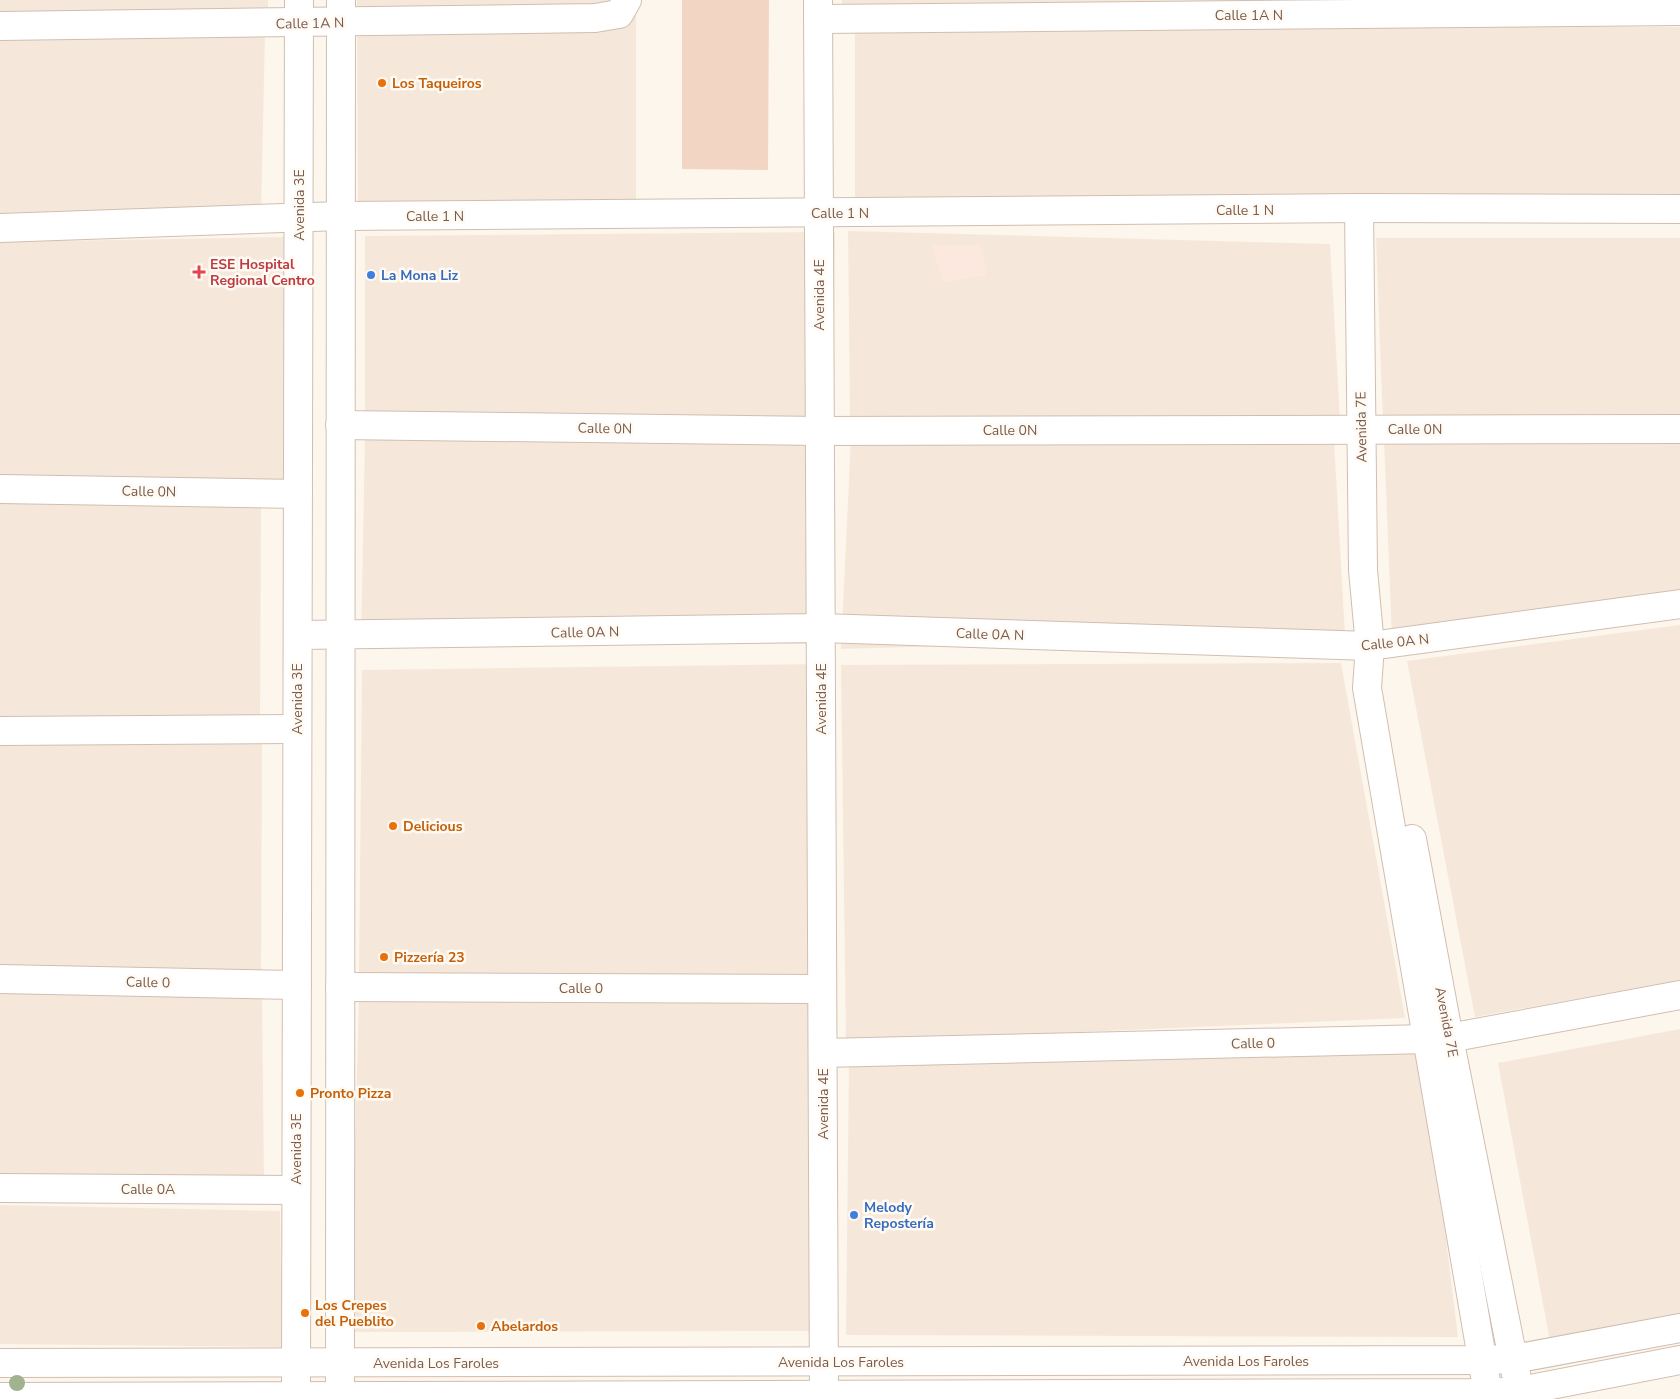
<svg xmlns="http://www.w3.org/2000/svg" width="1680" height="1399" font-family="'Nunito Sans',sans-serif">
	<rect width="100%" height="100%" fill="#fdf6ec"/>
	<!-- residential -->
	<g fill="#f5e8da">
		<polygon points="0,0 268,0 268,15 0,17"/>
		<polygon points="357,0 636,0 636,201 358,201"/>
		<polygon points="842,0 1680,0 842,6"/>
		<polygon points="855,25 1680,27 1680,202 855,198"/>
		<polygon points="0,32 265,32 261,215 0,222"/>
		<polygon points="848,231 1330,244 1340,420 850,417"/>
		<polygon points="835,232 833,419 365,412 365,236"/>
		<polygon points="287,237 284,485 0,478 0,242"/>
		<polygon points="1376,238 1680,238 1680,425 1383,423"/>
		<polygon points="851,437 1334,441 1345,635 841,649"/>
		<polygon points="365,438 834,440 826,644 361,641"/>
		<polygon points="1384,439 1680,441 1680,599 1392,637"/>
		<polygon points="0,495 261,500 260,724 0,724"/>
		<polygon points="1680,625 1680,980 1475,1017 1407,661"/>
		<polygon points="1341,663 1405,1018 846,1042 841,665"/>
		<polygon points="829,664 827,980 359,975 362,670"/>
		<polygon points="0,738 262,741 261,979 0,972"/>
		<polygon points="0,986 262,995 264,1182 0,1181"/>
		<polygon points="359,996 829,1000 817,1331 350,1332"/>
		<polygon points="1680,1029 1680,1315 1550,1341 1498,1063"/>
		<polygon points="1423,1052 1458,1337 846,1335 849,1062"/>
		<polygon points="0,1205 280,1211 282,1347 0,1344"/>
	</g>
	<!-- commercial -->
	<polygon fill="#fde8e0" points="981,245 986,275 943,282 932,246"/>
	<!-- building -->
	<polygon fill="#f3d5c3" points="682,0 769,0 768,170 682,169"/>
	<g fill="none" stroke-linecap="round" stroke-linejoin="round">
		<defs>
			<g id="minor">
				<polyline points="818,0 824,1399"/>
				<polyline points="818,19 1680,11"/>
				<polyline points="0,26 595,18 619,14 627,0"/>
				<polyline points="1359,208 1363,570 1370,646 1367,688 1489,1399"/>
				<polyline points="0,228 341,216 1359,208 1680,209"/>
				<polyline points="340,425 820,431 1680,429"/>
				<polyline points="0,489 298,494"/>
				<polyline points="298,635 821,628 1370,646 1680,604"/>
				<polyline points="0,731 297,729"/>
				<polyline points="1412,839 1449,1038 1521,1399"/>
				<polyline points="0,979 297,985"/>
				<polyline points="340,987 822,989"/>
				<polyline points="823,1053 1428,1039 1449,1038 1680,995"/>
				<polyline points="0,1188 296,1190"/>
			</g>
			<g id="tertiary">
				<polyline points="0,1363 1483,1360 1514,1359 1680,1328"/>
				<polyline points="340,1380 341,0"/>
				<polyline points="296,1381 299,0"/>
				<polyline points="0,1397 1488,1393 1520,1391 1680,1360"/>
			</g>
		</defs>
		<!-- minor casing -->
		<use href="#minor" stroke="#d1beb0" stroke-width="30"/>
		<!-- tertiary casing -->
		<use href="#tertiary" stroke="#d1beb0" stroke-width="30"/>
		<!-- minor -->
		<use href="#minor" stroke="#fff" stroke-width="28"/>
		<!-- tertiary -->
		<use href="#tertiary" stroke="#fff" stroke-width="28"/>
	</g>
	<!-- trees -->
	<circle fill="#a0b28e" cx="17" cy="1383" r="8"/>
	<!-- markers -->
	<g fill="#e8710a" stroke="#fffaf3" stroke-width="2">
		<circle cx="382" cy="83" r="5"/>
		<circle cx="393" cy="826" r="5"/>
		<circle cx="384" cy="957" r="5"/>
		<circle cx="300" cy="1093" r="5"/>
		<circle cx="305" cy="1313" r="5"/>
		<circle cx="481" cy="1326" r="5"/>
	</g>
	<path fill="#e0444e" stroke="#fffaf3" stroke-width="2" d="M196.5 264.5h5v5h5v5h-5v5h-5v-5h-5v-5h5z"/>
	<g fill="#3f7fe0" stroke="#fffaf3" stroke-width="2">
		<circle cx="371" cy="275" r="5"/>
		<circle cx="854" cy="1215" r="5"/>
	</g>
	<g text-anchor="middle" stroke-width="5" stroke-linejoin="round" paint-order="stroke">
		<!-- street labels -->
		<g font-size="14" fill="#7a5c4d" stroke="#fffaf3">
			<text x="1249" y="20">Calle 1A N</text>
			<text transform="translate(310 23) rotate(-1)" y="5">Calle 1A N</text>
			<text transform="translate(299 205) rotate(-90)" y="5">Avenida 3E</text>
			<text x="1245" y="215">Calle 1 N</text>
			<text x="840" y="218">Calle 1 N</text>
			<text x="435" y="221">Calle 1 N</text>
			<text transform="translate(819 295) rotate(-90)" y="5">Avenida 4E</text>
			<text transform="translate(1361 427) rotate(-91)" y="5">Avenida 7E</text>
			<text transform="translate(605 428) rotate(1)" y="5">Calle 0N</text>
			<text x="1415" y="434">Calle 0N</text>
			<text x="1010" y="435">Calle 0N</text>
			<text transform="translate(149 491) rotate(1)" y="5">Calle 0N</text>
			<text transform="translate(585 632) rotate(-1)" y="5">Calle 0A N</text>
			<text transform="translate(990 634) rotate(2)" y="5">Calle 0A N</text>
			<text transform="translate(1395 642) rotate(-6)" y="5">Calle 0A N</text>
			<text transform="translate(297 699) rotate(-90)" y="5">Avenida 3E</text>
			<text transform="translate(821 699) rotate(-90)" y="5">Avenida 4E</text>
			<text transform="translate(148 982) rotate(1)" y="5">Calle 0</text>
			<text x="581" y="993">Calle 0</text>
			<text transform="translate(1447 1022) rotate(79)" y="5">Avenida 7E</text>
			<text transform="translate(1253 1043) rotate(-1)" y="5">Calle 0</text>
			<text transform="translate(823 1104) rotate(-90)" y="5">Avenida 4E</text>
			<text transform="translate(296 1149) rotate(-90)" y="5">Avenida 3E</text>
			<text x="148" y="1194">Calle 0A</text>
			<text x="1246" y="1366">Avenida Los Faroles</text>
			<text x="841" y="1367">Avenida Los Faroles</text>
			<text x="436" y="1368">Avenida Los Faroles</text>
		</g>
		<!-- food labels -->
		<g font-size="14" font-weight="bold" fill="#c56008" stroke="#fffaf3" text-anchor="start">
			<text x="392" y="88">Los Taqueiros</text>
			<text x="403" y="831">Delicious</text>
			<text x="394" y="962">Pizzería 23</text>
			<text x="310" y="1098">Pronto Pizza</text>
			<text x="315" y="1310">Los Crepes<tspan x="315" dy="16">del Pueblito</tspan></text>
			<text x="491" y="1331">Abelardos</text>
		</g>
		<!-- health labels -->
		<g font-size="14" font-weight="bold" fill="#be3a42" stroke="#fffaf3" text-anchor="start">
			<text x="210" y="269">ESE Hospital<tspan x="210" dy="16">Regional Centro</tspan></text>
		</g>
		<!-- shop labels -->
		<g font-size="14" font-weight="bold" fill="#366cbe" stroke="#fffaf3" text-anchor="start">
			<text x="381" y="280">La Mona Liz</text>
			<text x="864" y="1212">Melody<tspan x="864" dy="16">Repostería</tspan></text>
		</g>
	</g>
</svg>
